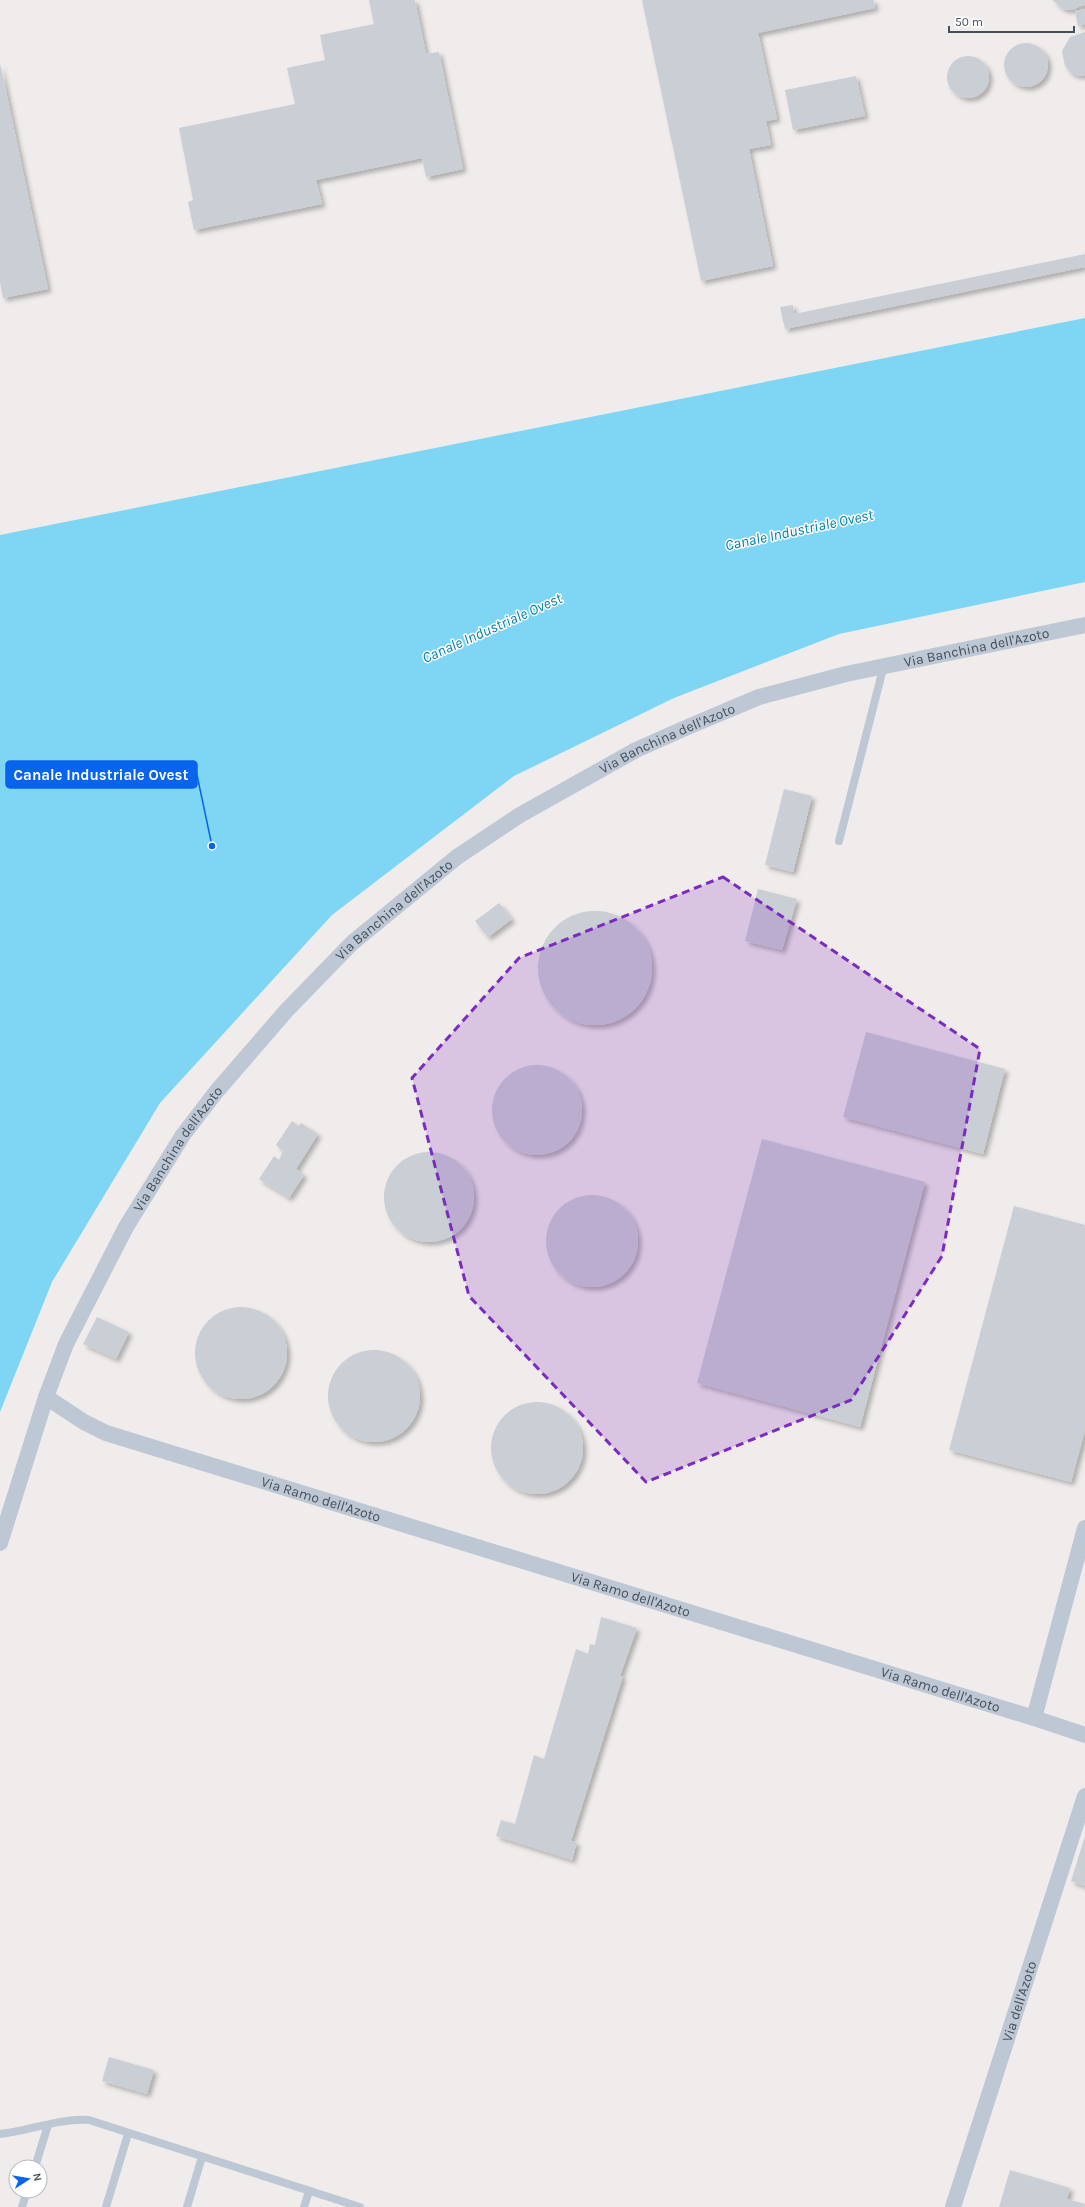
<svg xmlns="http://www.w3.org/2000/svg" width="1085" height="2207" font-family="Karla,sans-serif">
	<defs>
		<filter id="shadow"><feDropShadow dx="3.5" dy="3.5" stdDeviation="2" flood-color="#0004"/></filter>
	</defs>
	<rect width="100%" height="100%" fill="#f0ecec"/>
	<!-- water -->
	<polygon fill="#7ed6f4" points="1085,318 1085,582 839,634 674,698 514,776 332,915 160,1103 52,1282 0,1412 0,535"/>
	<!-- building -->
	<g fill="#caced5" filter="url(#shadow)">
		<polygon points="369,0 415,0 426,54 439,52 463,169 426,177 422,158 316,180 322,204 194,230 188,202 193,200 179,128 295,104 287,68 325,60 320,35 374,24"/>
		<polygon points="642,0 874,0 875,8 758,33 777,119 766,121 771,145 749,149 773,266 701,281"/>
		<polygon points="1052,0 1085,0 1085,4 1073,10 1063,9"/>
		<polygon points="1085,9 1085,24 1078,26 1075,11"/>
		<polygon points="1085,32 1085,76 1076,75 1070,72 1065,66 1062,51 1070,37"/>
		<circle cx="1026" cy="65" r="22"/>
		<circle cx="968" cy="77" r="21"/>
		<polygon points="0,63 48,289 3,298 0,282"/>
		<polygon points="856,76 865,116 793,130 785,90"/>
		<polygon points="1085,254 1085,267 785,329 780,307 793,305 794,314"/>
		<polygon points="784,789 812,796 793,872 765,865"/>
		<polygon points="758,889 797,899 782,950 745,941"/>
		<polygon points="499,903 512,919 488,937 475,921"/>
		<circle cx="595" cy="968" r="57"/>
		<polygon points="866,1032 1005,1069 983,1154 843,1117"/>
		<circle cx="537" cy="1110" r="45"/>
		<polygon points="292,1121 299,1126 301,1123 318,1134 296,1169 304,1175 289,1198 259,1179 274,1156 279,1160 283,1151 276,1145"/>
		<polygon points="762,1139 925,1182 860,1427 697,1383"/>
		<circle cx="429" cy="1197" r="45"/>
		<circle cx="592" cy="1241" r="46"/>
		<polygon points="1014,1206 1085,1225 1085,1431 1071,1482 949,1450"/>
		<circle cx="241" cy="1353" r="46"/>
		<polygon points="97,1317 129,1332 116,1359 83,1344"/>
		<circle cx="374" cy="1396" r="46"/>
		<circle cx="537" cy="1448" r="46"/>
		<polygon points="601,1617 637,1628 620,1676 623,1676 571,1841 577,1842 572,1860 496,1836 501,1820 515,1824 534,1755 544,1759 576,1649 588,1654 590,1644 595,1645"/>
		<polygon points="1085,1836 1085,1886 1071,1881"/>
		<polygon points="109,2057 154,2070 147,2094 102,2081"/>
		<polygon points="1010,2170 1070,2188 1067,2199 1085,2204 1085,2207 999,2207"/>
	</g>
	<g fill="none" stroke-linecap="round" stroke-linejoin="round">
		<!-- service -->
		<g stroke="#bec8d4" stroke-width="8">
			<polyline points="839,841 884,665"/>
			<path d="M0 2134C30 2131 58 2118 89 2120L360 2207"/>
			<polyline points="35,2167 48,2125"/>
			<polyline points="22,2207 27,2191"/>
			<polyline points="106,2207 128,2134"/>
			<polyline points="187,2207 202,2157"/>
			<polyline points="304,2207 309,2191"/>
		</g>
		<!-- minor -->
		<g stroke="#bec8d4" stroke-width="16">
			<path id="s1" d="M46 1397 84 1422 106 1433 1034 1718 1085 1528"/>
			<path id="s2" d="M0 1543 46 1397 66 1344 126 1227 183 1135 216 1092 286 1011 352 943 457 857 520 815 636 750 690 726 759 697 846 674 1085 625"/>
			<polyline points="1034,1718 1085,1735"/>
			<path id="s3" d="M953 2207 1085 1796"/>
		</g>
	</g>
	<!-- marked area -->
	<path fill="#7b2cbf" fill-opacity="0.2" stroke="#7b2cbf" stroke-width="3" stroke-dasharray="8 5" stroke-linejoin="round" d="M723 877 980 1049 942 1256 851 1400 646 1482 469 1296 412 1078 519 958Z"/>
	<g text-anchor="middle" stroke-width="3" stroke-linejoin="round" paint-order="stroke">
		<!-- street labels -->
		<g font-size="14" fill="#434f5b" stroke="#fff">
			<text dy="5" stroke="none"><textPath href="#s2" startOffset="1407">Via Banchina dell'Azoto</textPath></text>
			<text dy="5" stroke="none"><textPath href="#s2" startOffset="1083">Via Banchina dell'Azoto</textPath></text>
			<text dy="5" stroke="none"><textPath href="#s2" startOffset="759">Via Banchina dell'Azoto</textPath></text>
			<text dy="5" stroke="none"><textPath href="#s2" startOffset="435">Via Banchina dell'Azoto</textPath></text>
			<text dy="5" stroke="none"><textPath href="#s1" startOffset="295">Via Ramo dell'Azoto</textPath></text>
			<text dy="5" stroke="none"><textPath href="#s1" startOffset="619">Via Ramo dell'Azoto</textPath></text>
			<text dy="5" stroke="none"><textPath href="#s1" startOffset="943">Via Ramo dell'Azoto</textPath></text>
			<text dy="5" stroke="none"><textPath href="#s3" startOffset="216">Via dell'Azoto</textPath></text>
		</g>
		<!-- water labels -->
		<g font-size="15" font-style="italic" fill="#017fa9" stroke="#fff">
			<text transform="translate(799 530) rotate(-12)" y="5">Canale Industriale Ovest</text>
			<text transform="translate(492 628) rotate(-24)" y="5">Canale Industriale Ovest</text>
		</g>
	</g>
	<!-- callouts -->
	<path fill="none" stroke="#0863ed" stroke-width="1.5" d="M212 846L197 775"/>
	<circle fill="#0863ed" stroke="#fff" stroke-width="1.5" cx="212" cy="846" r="4"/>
	<rect fill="#0863ed" stroke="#0863ed" stroke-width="1.5" x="6" y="761" width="191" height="27" rx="4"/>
	<g font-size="15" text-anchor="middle" font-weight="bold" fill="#fff">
		<text x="101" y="780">Canale Industriale Ovest</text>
	</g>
	<!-- north arrow -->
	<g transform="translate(28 2179) rotate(78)"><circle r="19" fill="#ffffff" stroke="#b4b9bd"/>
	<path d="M0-3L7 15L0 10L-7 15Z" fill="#0863ed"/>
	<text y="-6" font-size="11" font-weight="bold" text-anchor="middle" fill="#434f5b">N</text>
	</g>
	<!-- scale -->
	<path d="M949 26v6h125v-6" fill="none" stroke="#434f5b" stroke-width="2"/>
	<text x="955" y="26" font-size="12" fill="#434f5b" stroke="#ffffff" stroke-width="3" paint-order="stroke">50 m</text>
</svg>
